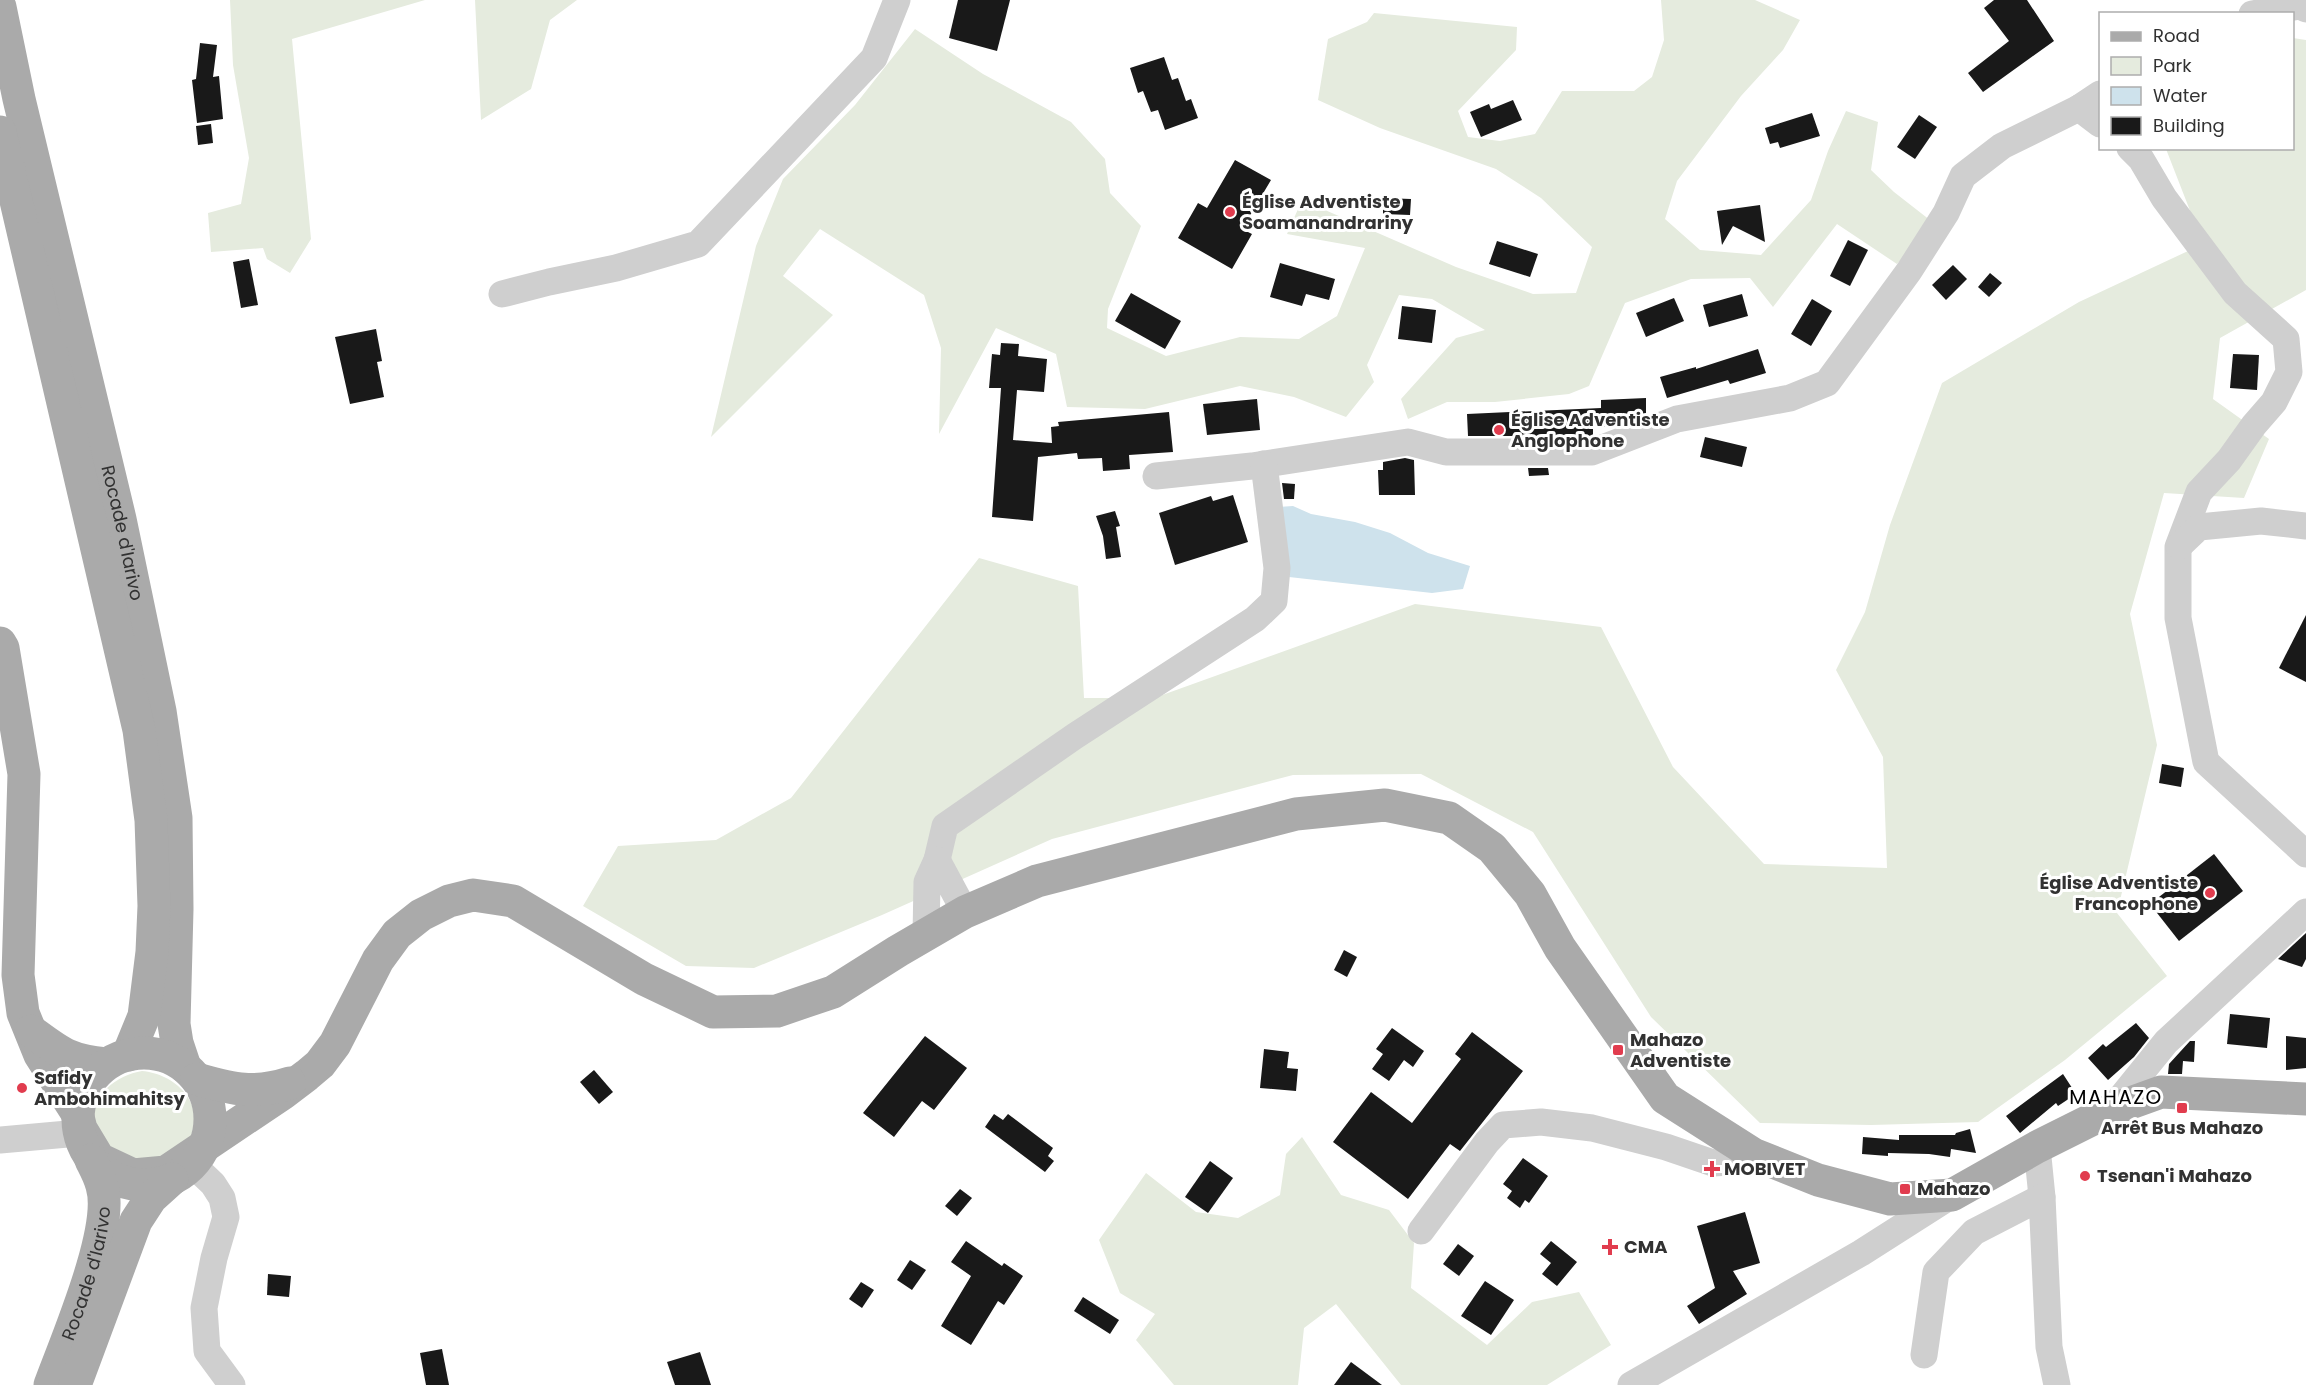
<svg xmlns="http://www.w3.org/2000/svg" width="2306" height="1385" font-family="Poppins,sans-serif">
	<rect width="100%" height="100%" fill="#fff"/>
	<!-- green -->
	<g fill="#e5ebde">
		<polygon points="230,0 425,0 292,39 311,239 290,273 267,259 263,248 211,252 208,213 241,204 249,158 233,65"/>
		<polygon points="475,0 577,0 550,20 531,89 481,120"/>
		<polygon points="1661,0 1755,0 1800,20 1783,50 1741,96 1677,181 1665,219 1700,250 1761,255 1811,200 1828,151 1846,111 1878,122 1871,170 1894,192 1935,224 1897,264 1837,224 1773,307 1750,278 1691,279 1625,303 1589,386 1569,394 1495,402 1447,402 1408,419 1401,399 1456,338 1485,330 1432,299 1399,295 1367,365 1374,382 1346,417 1294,397 1240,386 1145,409 1067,407 1056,354 996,328 939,434 941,348 924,295 820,229 783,276 833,315 711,437 756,246 783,179 855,105 915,29 983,74 1071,122 1105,159 1110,193 1141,226 1108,309 1107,328 1166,356 1240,337 1299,339 1337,316 1365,248 1287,234 1302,200 1456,267 1533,294 1576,293 1592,247 1541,198 1496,169 1380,128 1318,100 1328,39 1367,22 1374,13 1517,27 1516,50 1458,111 1468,137 1500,141 1535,134 1562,91 1634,91 1652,77 1664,40"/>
		<polygon points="2293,38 2306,40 2306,290 2220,338 2213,399 2269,439 2244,498 2164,493 2130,614 2157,745 2117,913 2167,976 2065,1060 1978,1122 1871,1125 1760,1123 1651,1017 1533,832 1421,774 1293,775 1052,839 882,915 754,968 686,966 583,906 618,846 716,840 791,798 979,558 1078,586 1084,698 1154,698 1415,604 1601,627 1673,767 1764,864 1887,868 1883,757 1836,670 1865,612 1890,525 1942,383 2079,302 2203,244 2166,149 2292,148"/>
		<path d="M142 1071C174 1074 205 1101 191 1136 188 1142 182 1149 178 1155L123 1164C116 1155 98 1136 95 1126 88 1096 117 1075 142 1071Z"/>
		<polygon points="1302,1137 1341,1195 1389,1210 1414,1243 1411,1288 1487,1345 1532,1302 1579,1292 1611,1345 1547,1385 1401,1385 1336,1304 1304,1328 1298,1385 1174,1385 1136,1340 1155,1314 1120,1293 1099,1240 1146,1173 1196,1212 1238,1218 1280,1195 1286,1154"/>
	</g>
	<!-- water -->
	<polygon fill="#cee2ec" points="1293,506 1311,514 1355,522 1390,533 1428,553 1470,566 1463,589 1432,593 1289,577 1278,507"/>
	<!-- building -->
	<g fill="#191919">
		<polygon points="958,0 1010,0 997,51 949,38"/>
		<polygon points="1994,0 2027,0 2054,41 1983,92 1968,73 2009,41 1984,8"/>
		<polygon points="200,43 217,45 213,77 219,76 223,119 197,123 192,80 196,79"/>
		<polygon points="1164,57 1172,80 1178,78 1186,101 1191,99 1198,118 1165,130 1158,110 1151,112 1143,91 1138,93 1130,68"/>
		<polygon points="1513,100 1522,120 1481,137 1470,112 1489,104 1491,109"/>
		<polygon points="1812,113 1820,136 1780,148 1778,142 1770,144 1765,128"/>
		<polygon points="1919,115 1937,127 1915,159 1897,147"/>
		<polygon points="211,124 213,143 198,145 196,126"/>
		<polygon points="1235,160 1271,180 1242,229 1252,234 1232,269 1178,238 1198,203 1207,208"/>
		<polygon points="1383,198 1411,199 1410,215 1383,214"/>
		<polygon points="1760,205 1765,242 1733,226 1722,245 1717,211"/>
		<polygon points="1848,240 1868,250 1850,286 1830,276"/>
		<polygon points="1497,241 1538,254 1530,277 1489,264"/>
		<polygon points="249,259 258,305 241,308 233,262"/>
		<polygon points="1280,263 1335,279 1329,300 1306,294 1302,306 1270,297"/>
		<polygon points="1953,265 1967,279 1946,300 1932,285"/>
		<polygon points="1990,273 2002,283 1989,297 1978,287"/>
		<polygon points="1131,293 1181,321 1165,349 1115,321"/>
		<polygon points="1742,294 1748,316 1709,327 1703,305"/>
		<polygon points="1674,298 1684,321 1646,337 1636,313"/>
		<polygon points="1812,299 1832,311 1811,346 1791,334"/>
		<polygon points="1402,306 1436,310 1432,343 1398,339"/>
		<polygon points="376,329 382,361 377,362 384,397 350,404 335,337"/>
		<polygon points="1001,343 1019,344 1018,356 1047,359 1044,392 1017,390 1013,440 1052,443 1051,427 1059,426 1058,422 1169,412 1173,452 1129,455 1130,469 1103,471 1102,458 1078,459 1077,453 1038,457 1033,521 992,517 1001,388 989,388 992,354 1000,355"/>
		<polygon points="1758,349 1766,373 1730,384 1728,380 1667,398 1660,377 1696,367 1696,369"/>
		<polygon points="2233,354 2259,355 2257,390 2230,388"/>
		<polygon points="1646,398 1646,414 1616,426 1593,427 1593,435 1589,436 1468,436 1467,414 1601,408 1601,400"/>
		<polygon points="1257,399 1260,430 1207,435 1203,404"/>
		<polygon points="1705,437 1747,447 1742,467 1700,457"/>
		<polygon points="1405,458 1414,460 1415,495 1379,495 1378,470 1383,470 1383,462"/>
		<polygon points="1528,468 1548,468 1549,475 1529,476"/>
		<polygon points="1282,483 1295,484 1294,499 1284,499"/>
		<polygon points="1233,495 1248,542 1175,565 1159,513 1211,496 1213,501"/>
		<polygon points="1115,511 1120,526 1116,527 1121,557 1106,559 1103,536 1096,516"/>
		<polygon points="2306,615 2306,682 2279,668"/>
		<polygon points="2162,764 2184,768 2181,787 2159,783"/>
		<polygon points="2214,854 2243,891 2179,941 2150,904"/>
		<polygon points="2306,933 2306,959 2302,967 2278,959"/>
		<polygon points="1344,950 1357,957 1347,977 1334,970"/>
		<polygon points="2230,1014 2270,1018 2267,1048 2227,1044"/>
		<polygon points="2136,1023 2149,1038 2134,1057 2108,1080 2088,1058 2103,1044 2106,1047"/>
		<polygon points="1392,1028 1424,1051 1413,1067 1404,1060 1389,1081 1372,1069 1383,1054 1376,1049"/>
		<polygon points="1472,1032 1523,1071 1460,1151 1450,1144 1408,1199 1333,1142 1371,1092 1412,1123 1461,1059 1455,1054"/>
		<polygon points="925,1036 967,1068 934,1110 922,1101 894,1137 863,1113"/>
		<polygon points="2286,1036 2306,1038 2306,1068 2286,1070"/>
		<polygon points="2190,1041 2195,1041 2194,1062 2183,1061 2182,1074 2168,1074 2169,1064"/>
		<polygon points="1264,1049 1289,1052 1287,1068 1298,1069 1296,1091 1260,1088"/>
		<polygon points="594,1070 613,1092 599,1104 580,1082"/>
		<polygon points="2063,1074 2076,1094 2058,1106 2056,1103 2020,1133 2006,1116"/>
		<polygon points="994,1114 1003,1120 1008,1114 1053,1148 1048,1156 1054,1161 1045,1172 985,1127"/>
		<polygon points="1970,1129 1976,1153 1951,1149 1950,1157 1929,1154 1888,1153 1888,1156 1862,1154 1863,1137 1899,1140 1899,1135 1955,1135 1956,1133"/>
		<polygon points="1523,1158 1548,1176 1529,1203 1525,1200 1520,1208 1507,1198 1512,1191 1503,1184"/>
		<polygon points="1210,1161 1233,1178 1208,1213 1185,1197"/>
		<polygon points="960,1189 972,1198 957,1216 945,1206"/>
		<polygon points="1745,1212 1760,1263 1733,1271 1747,1294 1699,1324 1687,1306 1715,1288 1697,1226"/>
		<polygon points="966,1241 1002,1266 1004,1263 1023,1276 1004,1305 998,1301 971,1345 941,1326 971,1276 951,1262"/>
		<polygon points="1551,1241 1577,1262 1557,1286 1542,1274 1551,1263 1540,1254"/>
		<polygon points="1458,1244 1474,1256 1459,1276 1443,1264"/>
		<polygon points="910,1260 926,1270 912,1290 897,1280"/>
		<polygon points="268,1274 291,1276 289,1297 267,1295"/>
		<polygon points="1485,1281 1514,1300 1491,1335 1461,1316"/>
		<polygon points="861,1282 874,1290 862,1308 849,1299"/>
		<polygon points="1083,1297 1119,1320 1110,1334 1074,1311"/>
		<polygon points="442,1349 449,1385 426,1385 420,1353"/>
		<polygon points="700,1352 711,1385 675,1385 667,1362"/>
		<polygon points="1351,1362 1382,1385 1334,1385"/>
	</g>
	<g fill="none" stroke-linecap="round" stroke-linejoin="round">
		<!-- minor -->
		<g stroke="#cfcfcf" stroke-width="27">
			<polyline points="2252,14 2300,6 2306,9"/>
			<polyline points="2079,108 2100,124"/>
			<polyline points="2130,148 2141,159 2164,198 2235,293 2286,339 2289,372 2274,402 2254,425 2229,460 2199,492 2178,547 2178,618 2206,762 2306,854"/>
			<polyline points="502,294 549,282 616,268 698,244 874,58 897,0"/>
			<polyline points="1156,476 1252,466 1408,442 1446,452 1592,452 1677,419 1790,398 1827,383 1909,271 1946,213 1963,176 2002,146 2079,108 2100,94"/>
			<polyline points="2179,546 2199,527 2261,521 2306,526"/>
			<polyline points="937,860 945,826 1075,736 1255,619 1274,601 1277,568 1264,464"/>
			<polyline points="926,935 927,882 937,860 965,912"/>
			<polyline points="2111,1110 2166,1042 2306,912"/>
			<polyline points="0,1140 79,1133"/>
			<polyline points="2037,1147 2042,1197"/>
			<polyline points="192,1164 213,1184 222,1198 226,1217 214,1258 204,1308 207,1351 232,1385"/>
			<polyline points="1421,1231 1487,1142 1503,1125 1541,1122 1592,1128 1666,1147 1713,1163 1767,1160"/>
			<polyline points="1924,1355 1936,1272 1974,1232 2042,1197 2049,1347 2057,1385"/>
			<polyline points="1631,1385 1861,1253 1952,1195"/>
		</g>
		<!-- major -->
		<g stroke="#aaa" stroke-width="33">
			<path id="s1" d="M0 7 19 99 120 519 160 711 176 818 177 909 174 1024 177 1043 185 1067"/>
			<polyline points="0,132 139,730 151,820 154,906 152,952 144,1016 128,1055"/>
			<polyline points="0,643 3,648 24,774 18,975 23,1013 40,1055 77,1113 81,1129 99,1159 133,1175 166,1172 282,1094 307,1075 320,1064 335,1044 378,960 397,934 421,915 449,901 473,895 513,901 644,979 713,1012 777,1011 833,992 898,951 965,912 1037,881 1296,814 1385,805 1449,818 1492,848 1530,894 1560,948 1665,1098 1753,1154 1818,1180 1890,1199 1952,1195 2037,1147 2111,1110 2161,1092 2306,1099"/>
			<path d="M31 1031C61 1053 68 1060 106 1064"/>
			<circle cx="144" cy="1119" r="66"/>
			<path d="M197 1079C233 1089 253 1095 290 1083"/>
			<path id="s2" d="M50 1385C66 1341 115 1229 102 1186 100 1177 95 1168 91 1160"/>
			<polyline points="75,1385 136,1221 151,1198 172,1179"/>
		</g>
	</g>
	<!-- markers -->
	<g fill="#e13c4e" stroke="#fff" stroke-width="2">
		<circle cx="1230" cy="212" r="6"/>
		<circle cx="1499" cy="430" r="6"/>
		<circle cx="2210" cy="893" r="6"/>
		<rect x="1612" y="1044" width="12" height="12" rx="3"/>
		<circle cx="22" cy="1088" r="6"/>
		<rect x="2176" y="1102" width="12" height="12" rx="3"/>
		<path d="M1709 1160h6v6h6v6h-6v6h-6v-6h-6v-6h6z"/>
		<circle cx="2085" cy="1176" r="6"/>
		<rect x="1899" y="1183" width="12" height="12" rx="3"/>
		<path d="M1607 1238h6v6h6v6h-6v6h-6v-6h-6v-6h6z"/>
	</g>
	<g text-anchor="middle" stroke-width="6" stroke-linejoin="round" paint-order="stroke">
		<!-- poi labels -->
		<g font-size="18" font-weight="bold" fill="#323232" stroke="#fff" text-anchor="start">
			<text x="1242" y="208">Église Adventiste<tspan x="1242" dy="21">Soamanandrariny</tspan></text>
			<text x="1511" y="426">Église Adventiste<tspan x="1511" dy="21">Anglophone</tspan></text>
			<text x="2198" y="889" text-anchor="end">Église Adventiste<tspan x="2198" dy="21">Francophone</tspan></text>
			<text x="1630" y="1046">Mahazo<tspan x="1630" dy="21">Adventiste</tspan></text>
			<text x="34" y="1084">Safidy<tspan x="34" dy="21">Ambohimahitsy</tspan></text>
			<text x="2182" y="1134" text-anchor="middle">Arrêt Bus Mahazo</text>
			<text x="1724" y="1175">MOBIVET</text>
			<text x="2097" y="1182">Tsenan'i Mahazo</text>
			<text x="1917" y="1195">Mahazo</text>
			<text x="1624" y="1253">CMA</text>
		</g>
		<!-- street labels -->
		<g font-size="18" fill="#323232" stroke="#fff">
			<text dy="6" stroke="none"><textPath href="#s1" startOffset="540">Rocade d'Iarivo</textPath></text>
			<text dy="6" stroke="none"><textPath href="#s2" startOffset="118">Rocade d'Iarivo</textPath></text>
		</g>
		<!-- neighbourhood labels -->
		<g font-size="20" letter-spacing="1.5" fill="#000" stroke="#fff">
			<text x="2116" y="1104">MAHAZO</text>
		</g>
	</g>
	<!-- legend -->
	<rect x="2099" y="12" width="195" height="138" fill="#ffffff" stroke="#adadad" stroke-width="1.5"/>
	<rect x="2111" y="32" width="30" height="9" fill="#aaaaaa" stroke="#adadad" stroke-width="1.5"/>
	<text x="2153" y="42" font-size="18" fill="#323232">Road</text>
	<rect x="2111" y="57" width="30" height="18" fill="#e5ebde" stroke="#adadad" stroke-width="1.5"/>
	<text x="2153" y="72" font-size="18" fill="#323232">Park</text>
	<rect x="2111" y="87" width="30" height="18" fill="#cee2ec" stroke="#adadad" stroke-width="1.5"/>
	<text x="2153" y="102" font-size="18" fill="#323232">Water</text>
	<rect x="2111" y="117" width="30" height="18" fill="#191919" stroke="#adadad" stroke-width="1.5"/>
	<text x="2153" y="132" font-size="18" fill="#323232">Building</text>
</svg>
